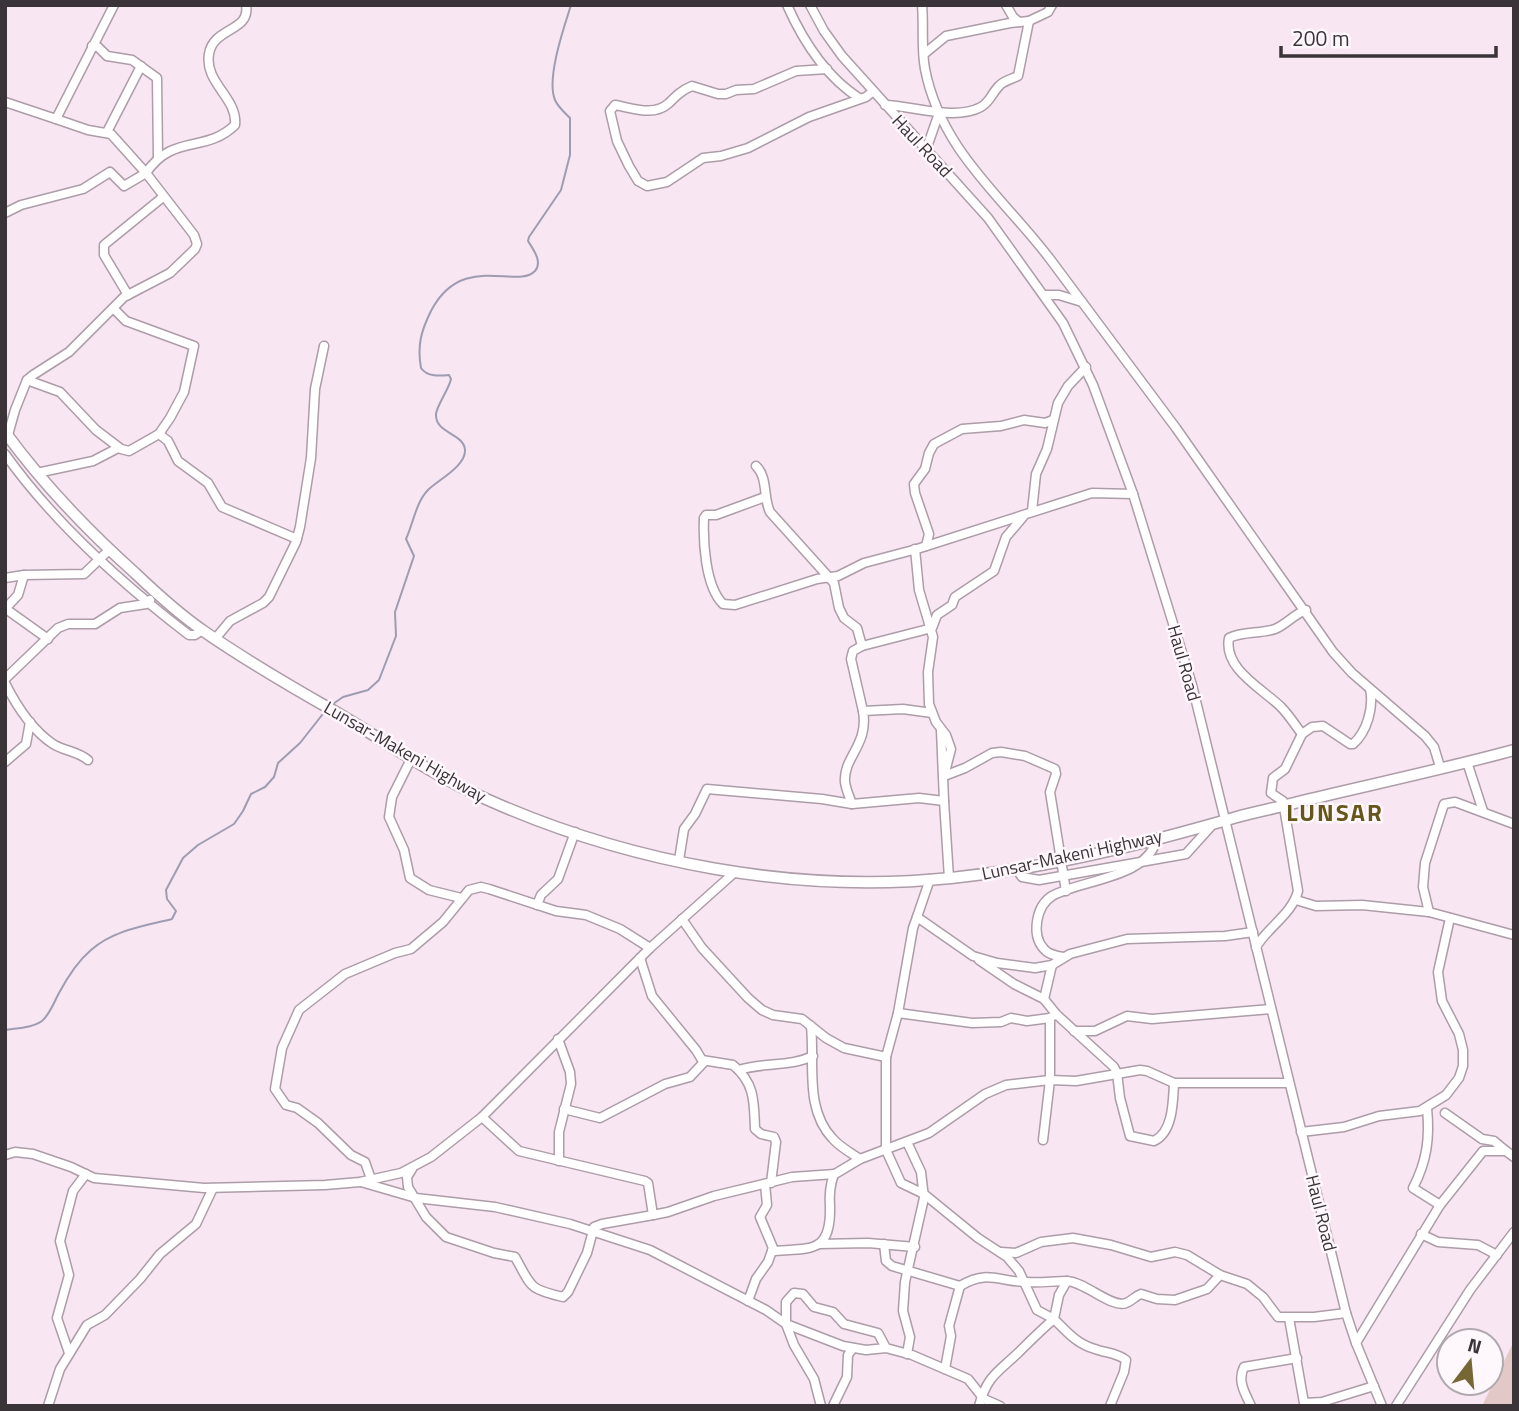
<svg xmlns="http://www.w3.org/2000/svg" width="1519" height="1411" font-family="'Titillium Web',sans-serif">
	<rect width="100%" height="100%" fill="#f8e6f3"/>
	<!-- green -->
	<polygon fill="#e2c8c6" points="1514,1341 1514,1406 1482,1406"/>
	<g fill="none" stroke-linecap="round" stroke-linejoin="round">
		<!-- stream -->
		<g stroke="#9f9cb2" stroke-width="2">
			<path d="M330 706 343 697 368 690 379 680 396 636 395 612 414 556 406 539C413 524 416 502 428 490 438 480 466 466 465 450 464 433 435 434 436 414 437 405 449 389 451 379L449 375C440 376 427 377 421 368 417 346 421 331 431 311 462 251 517 290 535 271 543 262 533 249 528 241L529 237 561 190 570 155V118C565 113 558 107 555 100 546 79 564 27 571 5"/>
			<path d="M5 1030C17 1028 32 1028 42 1021 50 1014 54 1002 59 993 67 978 78 961 91 950 114 930 144 926 172 919L176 911 167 899 166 890 183 858 198 845 234 824 243 811 251 794 265 787 274 777 278 763 300 743 326 710"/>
		</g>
		<defs>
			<g id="minor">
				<path d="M787 5C803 41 825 76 859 98"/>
				<polyline points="810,5 824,31 842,56 988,218 1063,323 1093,385 1133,494 1192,685 1346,1313 1356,1343 1382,1406"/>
				<path d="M922 5C924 26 921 48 925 69 941 151 1003 197 1050 259L1176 428 1333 652 1352 673 1425 736 1434 747 1440 767"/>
				<polyline points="1006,5 1013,17 1019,22"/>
				<polyline points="92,46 98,47 107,56 132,60 157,78 158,157"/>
				<polyline points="924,54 946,36 1010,23 1029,21"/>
				<path d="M827 69 796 71 754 89 736 90 726 94H718L692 86C682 90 676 96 669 103 654 117 632 108 615 105L610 111 617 141 629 166 638 181 647 186 667 182 703 158 721 156 748 148 809 117 866 97 872 92"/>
				<polyline points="5,102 56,119 114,5"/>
				<path d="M885 105C914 106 955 121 981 107 990 102 992 93 999 86 1003 81 1012 79 1018 76L1029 21 1048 12 1052 5"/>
				<polyline points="107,132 141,66"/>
				<polyline points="926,150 939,113"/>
				<polyline points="5,213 21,205 83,189 110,172 124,186 146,173 111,134 88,130 56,119"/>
				<polyline points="128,295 104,255 104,245 163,197"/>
				<polyline points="1045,295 1059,295 1082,302"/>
				<polyline points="27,380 60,392 96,430 121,449 129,451 159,434 170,418 184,392 194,346 126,321 114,309"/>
				<polyline points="159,434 168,441 178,461 208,483 222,507 297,539"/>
				<path d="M8 435 15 410 27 380 33 375 69 352 124 297 170 273 195 249 197 244 194 235 146 173C173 133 205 154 235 125 238 98 204 83 209 54 213 27 251 32 246 5"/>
				<path d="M5 454C55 524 121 583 189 635H195L202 630"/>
				<path d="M756 466C768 477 763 498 770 512L834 583 839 608 844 618 857 628 862 646"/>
				<polyline points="37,473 93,461 118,448"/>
				<path d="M765 497 716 515H706L704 518C703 541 705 586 723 604L735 605 817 579 838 576 864 563 917 549 1092 493 1133 494"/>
				<polyline points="1032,511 1036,474 1047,449 1058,403 1068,386 1086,367"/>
				<polyline points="926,546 929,534 915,493 914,484 925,469 929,453 934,444 962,429 1001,426 1024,420 1045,423 1053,420"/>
				<polyline points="915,549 919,590 933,637 928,672 929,704 936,722 946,735 951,749 944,776"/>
				<polyline points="5,578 24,575 84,574 109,550"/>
				<polyline points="5,609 18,595 24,575"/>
				<polyline points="6,609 48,639"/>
				<polyline points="215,639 230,621 263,603 269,597 296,542 300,527 311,458 315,389 324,346"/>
				<polyline points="5,679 58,628 68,624 95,624 120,608 146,604 150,600"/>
				<path d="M5 683C15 703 32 730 53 744 64 751 77 751 88 760"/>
				<polyline points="863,711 851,659 853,651 862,646 932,628 937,615 952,605 955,597 994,571 1006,537 1023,517"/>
				<polyline points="941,730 944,801"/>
				<path d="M1302 734C1295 725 1289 715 1281 707 1263 689 1223 669 1229 638 1243 631 1260 634 1275 629 1286 625 1294 614 1306 610"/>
				<polyline points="411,759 392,797 389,817 404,850 410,878 429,890 461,898"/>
				<polyline points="5,762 26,744 30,722"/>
				<polyline points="1467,762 1483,811"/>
				<polyline points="944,776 965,768 992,753 1001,752 1025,756 1055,769 1056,774 1050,792 1066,891"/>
				<path d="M852 804C850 798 846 790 845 782 843 757 869 745 863 711L903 709 932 713"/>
				<polyline points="679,860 684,829 695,814 707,789 822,799 852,804 919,798 944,801 949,878"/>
				<polyline points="1017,870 1022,877 1039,880 1186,854 1213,824"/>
				<polyline points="930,879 917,917 973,956 997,963 1035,968 1052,965 1070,954 1127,939 1225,936 1253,932"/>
				<polyline points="1296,900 1316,906 1362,905 1429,912 1514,935"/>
				<polyline points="537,905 541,895 558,879 575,832"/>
				<polyline points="1429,912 1423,887 1425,863 1444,804 1455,802 1514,824"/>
				<polyline points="917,917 913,928 898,1013 886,1057 886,1150 901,1183 924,1194 978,1238 1007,1257 1019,1271 1037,1310 1054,1319"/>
				<polyline points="682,919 702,948 748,998 762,1010 773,1015 802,1019 826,1038 844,1048 886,1057"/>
				<path d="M1256 947C1268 927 1292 914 1298 891L1283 801 1271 793 1273 778 1285 769 1302 734 1312 727 1323 726 1350 744H1353C1367 732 1374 707 1370 689"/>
				<path d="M1064 957C1057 956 1049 955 1044 949 1031 935 1036 906 1052 896 1082 879 1148 879 1157 838"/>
				<path d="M640 958 652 996 696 1050 702 1060 733 1065C755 1083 754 1102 755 1129L761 1134 774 1137 776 1142 771 1183"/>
				<path d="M979 960 1014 984 1044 999 1056 1014 1114 1067 1117 1073 1120 1098 1130 1136 1154 1141C1173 1132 1173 1102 1174 1083"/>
				<polyline points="1044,999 1052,965"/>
				<polyline points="898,1013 972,1023 1001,1022 1011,1018 1027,1021 1050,1018 1056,1014"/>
				<path d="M811 1026C815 1063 804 1109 833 1139 840 1147 851 1153 860 1159"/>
				<polyline points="1074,1031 1095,1031 1127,1016 1152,1019 1271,1009"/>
				<polyline points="558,1039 570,1072 571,1084 559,1132 559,1161"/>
				<path d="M739 1070C764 1062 790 1067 813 1056"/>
				<path d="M1427 1108C1430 1138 1427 1161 1413 1188L1440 1205"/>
				<polyline points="564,1109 600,1118 665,1084 690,1077 705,1061"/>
				<polyline points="1445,1113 1482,1139 1494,1141 1506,1151"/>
				<polyline points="482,1117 519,1151 645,1181 648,1183 653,1215 668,1212 714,1196 792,1177 835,1174 860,1159 929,1133 985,1094 1006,1085 1050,1080 1076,1081 1140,1070 1147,1071 1174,1083 1288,1083"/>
				<polyline points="1301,1132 1344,1127 1379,1116 1420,1111 1446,1095 1459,1078 1463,1066 1463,1050 1459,1034 1442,1001 1438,972 1450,918"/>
				<polyline points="1043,1140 1050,1080 1050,1018"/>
				<polyline points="5,1155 15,1152 33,1154 71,1167 94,1178 204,1188 325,1185 360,1182 401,1173 431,1157 482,1117 650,948 735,872"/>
				<path d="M412 1169 407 1177 408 1187 426 1217 446 1237 494 1253 515 1257C532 1287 528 1289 563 1297L568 1292 587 1253 594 1227 602 1224 653 1215"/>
				<polyline points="371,1179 365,1162 351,1155 318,1123 297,1108 286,1105 275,1089 282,1048 299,1010 345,974 395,953 411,949 443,922 469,890 481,887 489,889 556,911 586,915 620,929 650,948"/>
				<polyline points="361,1182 416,1198 495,1207 570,1224 650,1250 766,1310 786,1324 794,1345 814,1379 821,1406"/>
				<polyline points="1421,1234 1438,1242 1478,1245 1497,1255"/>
				<polyline points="819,1244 868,1243 915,1247"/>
				<polyline points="884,1244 886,1261 892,1266 960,1286 949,1326 951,1336 945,1369"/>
				<path d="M772 1251C811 1248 831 1254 830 1207 829 1195 830 1185 834 1174"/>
				<polyline points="1001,1252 1016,1253 1041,1242 1073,1238 1111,1245 1151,1257 1175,1252 1187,1255 1220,1275 1247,1284 1263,1297 1278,1317 1314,1317 1346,1313"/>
				<path d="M960 1286C988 1269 999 1282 1027 1282 1040 1283 1054 1281 1067 1281"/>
				<polyline points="748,1301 756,1279 768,1262 773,1248 760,1217 767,1205 765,1184"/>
				<polyline points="1289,1318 1304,1403 1322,1402 1374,1386"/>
				<polyline points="1356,1343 1440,1205 1483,1151 1506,1151 1514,1157"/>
				<polyline points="886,1348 878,1333 844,1324 833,1312 814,1307 803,1294 794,1293 786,1302 786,1324 843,1346 866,1350 886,1348 912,1355 968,1379 984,1399 1000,1406"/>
				<polyline points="69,1353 57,1318 69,1275 60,1241 73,1191 86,1174"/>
				<polyline points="907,1354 910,1337 903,1311 905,1282 924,1198 921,1172 907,1142"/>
				<polyline points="48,1406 60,1369 87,1325 105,1315 140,1279 160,1254 196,1224 213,1188"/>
				<polyline points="833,1406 847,1377 848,1355 853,1348"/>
				<path d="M979 1406C987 1376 997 1373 1018 1353 1030 1341 1041 1330 1054 1319"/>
				<path d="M1110 1406 1124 1372 1126 1360C1117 1353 1106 1353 1095 1349 1077 1344 1067 1332 1054 1319L1059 1295 1067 1281C1085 1282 1113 1309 1126 1303 1132 1301 1135 1296 1141 1294L1157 1299 1175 1300 1207 1289 1220 1275"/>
				<path d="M1251 1406C1245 1393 1237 1381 1244 1367L1297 1358"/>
				<polyline points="1396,1406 1470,1290 1514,1232"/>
			</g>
			<path id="major" d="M5 432C43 484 87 530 135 573 157 594 180 615 205 632 247 661 290 686 334 711 385 741 432 775 486 799 629 863 795 894 951 878 1048 868 1144 844 1237 817 1259 811 1281 807 1302 801 1373 784 1444 769 1514 750"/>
		</defs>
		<!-- minor casing -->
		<use href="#minor" stroke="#ad9da8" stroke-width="11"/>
		<!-- major casing -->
		<use href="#major" stroke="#ad9da8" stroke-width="13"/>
		<!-- minor -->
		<use href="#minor" stroke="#fff" stroke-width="8"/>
		<!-- major -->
		<use href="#major" stroke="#fff" stroke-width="10"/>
	</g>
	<g text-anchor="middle" stroke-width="5" stroke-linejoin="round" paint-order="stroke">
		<!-- street labels -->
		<g font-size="18" fill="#3a3438" stroke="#fef7fc">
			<text transform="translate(922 146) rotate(47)" y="6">Haul Road</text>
			<text transform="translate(1184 663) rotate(74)" y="6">Haul Road</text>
			<text transform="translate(405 752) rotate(30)" y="6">Lunsar-Makeni Highway</text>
			<text transform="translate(1072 855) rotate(-12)" y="6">Lunsar-Makeni Highway</text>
			<text transform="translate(1321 1213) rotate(76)" y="6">Haul Road</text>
		</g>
		<!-- district labels -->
		<g font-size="24" font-weight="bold" letter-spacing="2" fill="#67561a" stroke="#fef7fc">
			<text x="1335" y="821">LUNSAR</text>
		</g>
	</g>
	<!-- border -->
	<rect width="1519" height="1411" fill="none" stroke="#3a3438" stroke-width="14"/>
	<!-- north arrow -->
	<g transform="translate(1470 1362) rotate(16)"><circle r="33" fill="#fef7fc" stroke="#b0a9ae" stroke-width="2"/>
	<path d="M0-5L12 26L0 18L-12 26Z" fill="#766735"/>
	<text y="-10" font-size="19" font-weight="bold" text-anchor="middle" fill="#3a3438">N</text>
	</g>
	<!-- scale -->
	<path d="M1281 46v10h215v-10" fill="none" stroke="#3a3438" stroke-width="3.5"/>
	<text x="1292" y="46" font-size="21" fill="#3a3438" stroke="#fef7fc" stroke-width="5" paint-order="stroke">200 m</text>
</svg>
